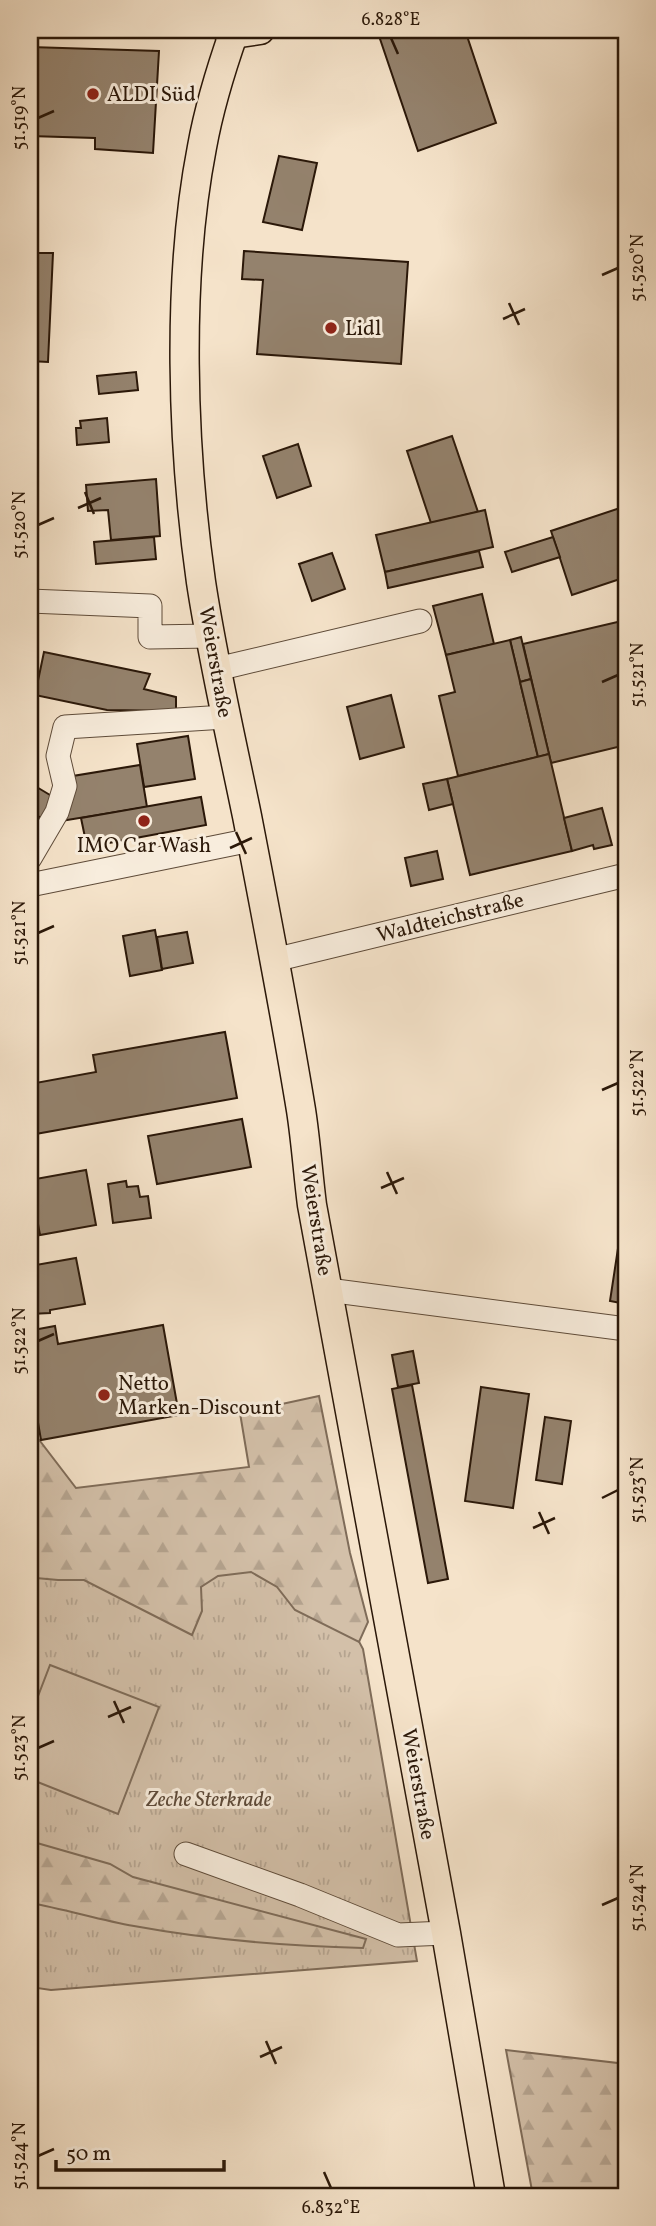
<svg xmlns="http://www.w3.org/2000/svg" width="656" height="2226" font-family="Vollkorn,serif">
	<defs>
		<pattern id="grass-tufts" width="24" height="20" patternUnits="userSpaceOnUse" patternTransform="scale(1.75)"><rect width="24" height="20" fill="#d3c0a9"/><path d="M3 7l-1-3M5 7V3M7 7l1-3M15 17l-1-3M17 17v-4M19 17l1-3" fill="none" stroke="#b5a490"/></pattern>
		<pattern id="forest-firs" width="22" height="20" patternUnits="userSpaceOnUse" patternTransform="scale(1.75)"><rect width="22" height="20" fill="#d3c0a9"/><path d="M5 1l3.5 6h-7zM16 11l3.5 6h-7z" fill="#b5a490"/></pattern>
	</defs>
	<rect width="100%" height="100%" fill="#f5e3ca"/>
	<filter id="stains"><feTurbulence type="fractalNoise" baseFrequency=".00286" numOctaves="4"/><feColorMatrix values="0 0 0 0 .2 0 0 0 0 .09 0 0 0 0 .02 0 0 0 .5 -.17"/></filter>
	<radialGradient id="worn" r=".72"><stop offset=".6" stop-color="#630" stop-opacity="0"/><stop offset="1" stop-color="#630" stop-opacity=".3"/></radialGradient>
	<!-- grass -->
	<polygon fill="url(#grass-tufts)" stroke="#7f6c59" stroke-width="2" points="30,1499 292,1516 363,1649 417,1961 51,1990 30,1987"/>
	<!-- forest -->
	<g fill="url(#forest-firs)" stroke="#7f6c59" stroke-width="2">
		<polygon points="319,1396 350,1553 368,1622 359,1642 295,1610 277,1587 251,1572 218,1576 201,1587 202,1611 192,1635 84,1580 58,1580 36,1578 30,1575 30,1428 76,1488 249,1467 240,1413"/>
		<path d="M30 1841 110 1864 133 1877 366 1939 363 1948C286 1946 210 1940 134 1926 99 1920 65 1909 30 1903Z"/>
		<polygon points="506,2050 626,2064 626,2196 533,2196"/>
	</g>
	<!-- pitch -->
	<polygon fill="#d3c0a9" stroke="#7f6c59" stroke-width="2" points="50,1665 159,1707 118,1814 30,1779 30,1717"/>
	<!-- building -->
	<g fill="#94826d" stroke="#2b1809" stroke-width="2">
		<polygon points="377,30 465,30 496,123 418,151"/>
		<polygon points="30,47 159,51 153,153 95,149 95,138 30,136"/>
		<polygon points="279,156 317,163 302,230 263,222"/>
		<polygon points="244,251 408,262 401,364 257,354 263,280 242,279"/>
		<polygon points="30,253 53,253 48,362 30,361"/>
		<polygon points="136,372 138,390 99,394 97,376"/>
		<polygon points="107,418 109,442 77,445 76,428 81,428 80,421"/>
		<polygon points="452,436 478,512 431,523 407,451"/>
		<polygon points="298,444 311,486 277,498 263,456"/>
		<polygon points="156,479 160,536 111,540 108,510 88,511 86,485"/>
		<polygon points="626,506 626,577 572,595 551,531"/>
		<polygon points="485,510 493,547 385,572 376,535"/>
		<polygon points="154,537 156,559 96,564 94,542"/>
		<polygon points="553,537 560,557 512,572 505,552"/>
		<polygon points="479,551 483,567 388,588 385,572"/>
		<polygon points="332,553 345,589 312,601 299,564"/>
		<polygon points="482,594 494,644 446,655 433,606"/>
		<polygon points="626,620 626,745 551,763 523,644"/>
		<polygon points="521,637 531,679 520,682 510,640"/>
		<polygon points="510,640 538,757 458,776 439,696 455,692 446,655"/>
		<polygon points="44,652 150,674 144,689 176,697 176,711 107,710 35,695"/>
		<polygon points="531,679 549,754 538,757 520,682"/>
		<polygon points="391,695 404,747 360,759 347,707"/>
		<polygon points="188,736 195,779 144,787 137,744"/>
		<polygon points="549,754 572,851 470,875 447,779"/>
		<polygon points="140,765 147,807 61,821 73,776"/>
		<polygon points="447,779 453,804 429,810 423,784"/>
		<polygon points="30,783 55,798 43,819 30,812"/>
		<polygon points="201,797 206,825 87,847 81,818"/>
		<polygon points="602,808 612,845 594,849 593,845 572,851 564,818"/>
		<polygon points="437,851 443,879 411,886 405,858"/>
		<polygon points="155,930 162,970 130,976 123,936"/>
		<polygon points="187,932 193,963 162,969 157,937"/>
		<polygon points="225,1032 237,1098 30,1135 30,1084 96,1072 93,1055"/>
		<polygon points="242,1119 251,1167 157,1184 148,1136"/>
		<polygon points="86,1170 96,1225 40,1235 30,1180"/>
		<polygon points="126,1181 127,1187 138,1186 140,1197 148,1196 151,1218 113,1223 108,1184"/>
		<polygon points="624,1209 626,1210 626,1304 610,1301"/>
		<polygon points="76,1258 85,1304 50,1310 50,1313 30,1314 30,1266"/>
		<polygon points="163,1325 179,1415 41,1440 30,1376 30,1349 36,1347 33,1330 55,1326 58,1344"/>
		<polygon points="413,1351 419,1383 398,1387 392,1355"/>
		<polygon points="412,1385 448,1579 428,1583 392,1389"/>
		<polygon points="481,1387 529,1394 513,1508 465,1501"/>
		<polygon points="545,1417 571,1421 562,1484 536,1480"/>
	</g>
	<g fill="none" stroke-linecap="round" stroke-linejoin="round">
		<defs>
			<g id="minor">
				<polyline points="30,601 150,606 150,637 211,636"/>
				<polyline points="217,669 420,621"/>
				<polyline points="30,858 57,812 65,786 58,756 65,727 225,717"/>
				<polyline points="30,885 251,840"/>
				<polyline points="274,960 626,875"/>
				<polyline points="328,1290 626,1329"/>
				<polyline points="186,1854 300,1895 398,1935 446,1933"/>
			</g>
			<g id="major">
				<polyline points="227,30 240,33 260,30"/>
				<path d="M234 32C221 69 209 108 202 147 176 281 182 447 201 582 213 661 231 738 247 816 266 914 285 1012 301 1110 306 1142 308 1174 312 1205L446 1933 491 2196"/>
			</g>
		</defs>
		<!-- minor casing -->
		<use href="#minor" stroke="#5e4b39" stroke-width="25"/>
		<!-- major casing -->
		<use href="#major" stroke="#2b1809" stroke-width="31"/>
		<!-- minor -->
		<use href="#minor" stroke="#f8eddd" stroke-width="23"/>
		<!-- major -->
		<use href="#major" stroke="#f5e3ca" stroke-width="28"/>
	</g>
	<!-- ticks -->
	<path fill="none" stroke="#2b1809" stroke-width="2.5" d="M391 38 398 54M38 118 54 111M602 275 618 268M509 303 519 325M503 319 525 309M85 492 94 514M78 508 101 498M38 525 54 518M602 682 618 675M236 832 246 854M230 848 252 838M38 933 54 926M602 1090 618 1083M387 1172 397 1194M381 1188 404 1178M38 1341 54 1334M602 1498 618 1490M539 1512 549 1534M533 1528 555 1518M114 1701 124 1723M108 1717 131 1707M38 1748 54 1741M602 1905 618 1898M266 2041 276 2064M260 2057 282 2047M38 2156 54 2149M324 2172 331 2188"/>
	<!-- markers -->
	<g fill="#8f2418" stroke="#f8eddd" stroke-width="2.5">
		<circle cx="93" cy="94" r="7"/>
		<circle cx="331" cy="328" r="7"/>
		<circle cx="144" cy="821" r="7"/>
		<circle cx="104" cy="1395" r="7"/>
	</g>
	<g text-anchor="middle" stroke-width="6" stroke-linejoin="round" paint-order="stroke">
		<!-- poi labels -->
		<g font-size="21" fill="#2b1809" stroke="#f8eddd" text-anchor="start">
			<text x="107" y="101">ALDI Süd</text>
			<text x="345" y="335">Lidl</text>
			<text x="144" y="852" text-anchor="middle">IMO Car Wash</text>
			<text x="118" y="1390">Netto<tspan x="118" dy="24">Marken-Discount</tspan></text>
		</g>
		<!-- street labels -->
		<g font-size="21" fill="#2b1809" stroke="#f8eddd">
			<text transform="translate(216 662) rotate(80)" y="7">Weierstraße</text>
			<text transform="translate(450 917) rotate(-14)" y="7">Waldteichstraße</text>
			<text transform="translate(317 1220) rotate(81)" y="7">Weierstraße</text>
			<text transform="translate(419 1784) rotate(80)" y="7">Weierstraße</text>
		</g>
		<!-- park labels -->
		<g font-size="21" font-style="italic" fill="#5d4a39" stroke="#f8eddd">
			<text x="209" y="1806">Zeche Sterkrade</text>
		</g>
	</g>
	<!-- margin -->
	<rect width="656" height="2226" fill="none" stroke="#f5e3ca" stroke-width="77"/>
	<!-- scale -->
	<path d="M56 2160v10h168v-10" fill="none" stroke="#2b1809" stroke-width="3.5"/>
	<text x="66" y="2160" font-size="21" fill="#2b1809" stroke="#f8eddd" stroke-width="5" paint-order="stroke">50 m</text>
	<rect x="38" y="38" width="580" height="2150" fill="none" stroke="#2b1809" stroke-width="2.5"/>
	<g font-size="18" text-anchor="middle" fill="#2b1809">
		<text x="391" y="25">6.828°E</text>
		<text transform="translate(19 118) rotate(-90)" y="6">51.519°N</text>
		<text transform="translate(637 268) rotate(-90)" y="6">51.520°N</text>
		<text transform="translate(19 525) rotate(-90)" y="6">51.520°N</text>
		<text transform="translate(637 675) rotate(-90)" y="6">51.521°N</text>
		<text transform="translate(19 933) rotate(-90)" y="6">51.521°N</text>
		<text transform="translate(637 1083) rotate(-90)" y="6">51.522°N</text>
		<text transform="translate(19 1341) rotate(-90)" y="6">51.522°N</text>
		<text transform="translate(637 1490) rotate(-90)" y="6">51.523°N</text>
		<text transform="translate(19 1748) rotate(-90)" y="6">51.523°N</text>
		<text transform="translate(637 1898) rotate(-90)" y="6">51.524°N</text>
		<text transform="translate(19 2156) rotate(-90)" y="6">51.524°N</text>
		<text x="331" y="2213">6.832°E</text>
	</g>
	<rect width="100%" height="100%" filter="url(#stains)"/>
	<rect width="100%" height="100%" fill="url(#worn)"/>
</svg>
